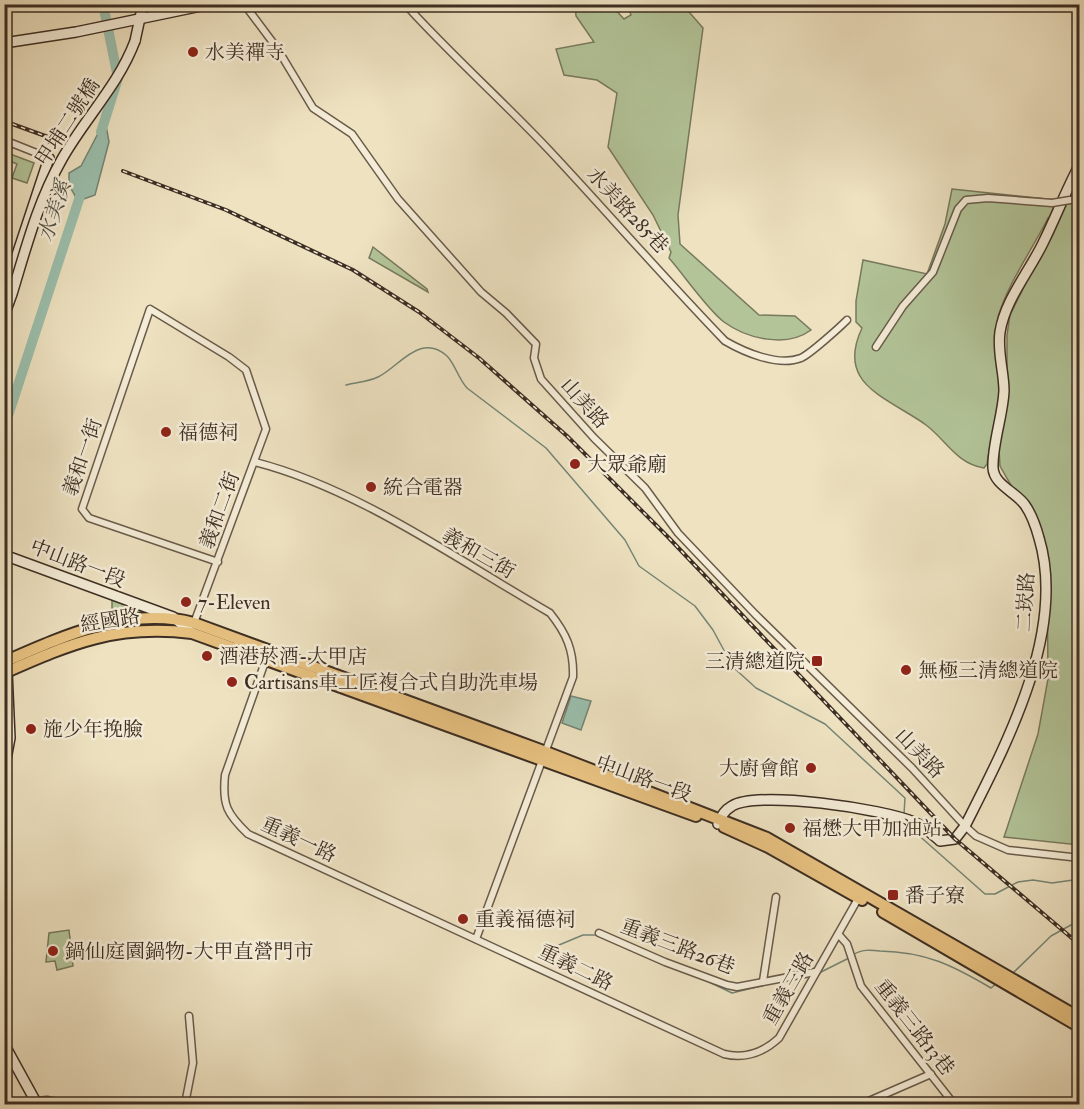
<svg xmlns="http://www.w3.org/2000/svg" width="1084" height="1109" font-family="'IM FELL Double Pica','Noto Serif TC',serif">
	<rect width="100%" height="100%" fill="#eee2c1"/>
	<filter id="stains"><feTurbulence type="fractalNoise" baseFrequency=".00333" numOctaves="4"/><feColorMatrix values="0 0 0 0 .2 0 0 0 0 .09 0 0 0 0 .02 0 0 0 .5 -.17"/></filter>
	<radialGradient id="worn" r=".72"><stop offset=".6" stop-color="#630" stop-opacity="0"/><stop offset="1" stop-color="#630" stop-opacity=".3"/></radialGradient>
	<!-- green -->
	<g fill="#b2c498" stroke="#78795e" stroke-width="1.5">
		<path d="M575 5H611L624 19 631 15 627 5H683L703 28 678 215 680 244 759 315 795 316 811 330C787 348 747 339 724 322 707 309 684 275 669 258L671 252 653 215 608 147 617 93 597 80 564 75 556 49 594 42 576 16Z"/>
		<polygon points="5,152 34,163 27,183 12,178 17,164 5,159"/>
		<path d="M952 189 1056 200 1079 196V845L1004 837 1038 734 1048 679 1047 563 1033 524 1000 466 999 449 1007 396V335L1010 315 1059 216 1048 218C1032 250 1008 283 998 317 992 342 1000 366 999 391 999 417 990 440 987 464L984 468C957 464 947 441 926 425 908 411 871 396 860 376 851 361 855 343 862 328L856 322V301L863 260 927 274 945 224Z"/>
		<polygon points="373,247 427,289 428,292 369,258"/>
		<polygon points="112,600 145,612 144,614 112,615"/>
		<polygon points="69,930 73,966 57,970 55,961 46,962 49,933"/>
	</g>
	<!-- water -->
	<g fill="#9bbfad" stroke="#758576" stroke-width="1.5">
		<polygon points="105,120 109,142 95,195 78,201 69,185 69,173 81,166"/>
		<polygon points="571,696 591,701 581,730 562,723"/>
	</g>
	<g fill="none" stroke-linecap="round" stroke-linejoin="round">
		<!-- stream -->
		<g stroke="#758576" stroke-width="1.5">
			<path d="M346 385C356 382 368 382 378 377 399 367 420 332 447 356 455 364 458 378 467 388L546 448 625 540 639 566 695 606 713 630 733 667 756 688 825 724 905 798 904 814"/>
			<polyline points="907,825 985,894 995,894 1018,882 1033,880 1052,883 1080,879"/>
			<polyline points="559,945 583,935 597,935"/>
			<path d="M853 955C861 949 871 950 880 951 926 952 952 965 991 988L996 984"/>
			<polyline points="819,973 849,958"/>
			<polyline points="1013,973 1051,936 1080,920"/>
			<polyline points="707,981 732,993 782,981"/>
		</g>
		<!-- river -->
		<g stroke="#9bbfad" stroke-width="10">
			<polyline points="101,132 118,78 103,4"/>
			<polyline points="4,428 83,187"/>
		</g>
		<defs>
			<g id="street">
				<polyline points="244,4 277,48 313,108 352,134 398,199 481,292 506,313 536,344 534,358 541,379 594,438 645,488 678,533 755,614 912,768 965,826 976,836 1008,850 1080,858"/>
				<path d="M405 4C451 55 502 100 549 150 608 213 665 279 725 341 744 352 778 367 801 358 810 354 839 328 847 320"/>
				<polyline points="4,140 49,158"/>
				<polyline points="1070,200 1080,199"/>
				<polyline points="876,347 903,306 933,272 958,209 966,200 988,198 1052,203"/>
				<path d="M255 462C357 488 458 560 550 613 566 633 574 650 573 677L476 939"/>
				<polyline points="194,623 266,429 246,370 229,357 150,309 82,509 89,518 218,562"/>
				<path d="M266 659 225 775C222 805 227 814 248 834L724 1054C745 1059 764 1052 779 1038L859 897"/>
				<polyline points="599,933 665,962 727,985 737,987 815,972"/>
				<polyline points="839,935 847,944 861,986 954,1104"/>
				<polyline points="763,981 776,897"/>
				<polyline points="36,1101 47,1100 67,1104"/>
				<polyline points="185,1104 193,1063 189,1016"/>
				<polyline points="862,1104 931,1074"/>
			</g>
			<g id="secondary">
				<polyline points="135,41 143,4"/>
				<polyline points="4,43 76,32 211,4"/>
				<polyline points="4,294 49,158"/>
				<polyline points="4,316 12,294"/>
				<polyline points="4,555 173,617 192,633"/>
				<polyline points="4,603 10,738 4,770"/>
				<path d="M718 824C720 818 725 810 732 806 758 790 884 809 914 822 924 826 932 834 940 841L955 839 965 826C1006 745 1067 631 1039 538 1036 527 1032 515 1025 505 1016 492 994 485 993 468 992 445 1003 415 1004 391 1004 371 997 352 1000 332 1005 300 1029 272 1043 243 1056 217 1066 190 1080 164"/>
				<polyline points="4,1044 37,1104"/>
			</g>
			<g id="primary">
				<path d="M4 662C63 636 129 606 194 623L546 752 767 838 1080 1018"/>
				<path d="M4 673C72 643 116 624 192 633L696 816"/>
				<polyline points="724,827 768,847 862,900"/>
				<polyline points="883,912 1080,1027"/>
			</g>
		</defs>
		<!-- street casing -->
		<use href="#street" stroke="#695b4a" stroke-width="9"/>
		<!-- secondary casing -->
		<use href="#secondary" stroke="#3d2e23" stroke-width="12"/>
		<!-- primary casing -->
		<use href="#primary" stroke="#3d2e23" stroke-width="14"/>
		<!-- street -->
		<use href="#street" stroke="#f4ecd7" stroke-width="6"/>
		<!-- secondary -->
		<use href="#secondary" stroke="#f4ecd7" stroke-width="9"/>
		<!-- primary -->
		<use href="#primary" stroke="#e7c180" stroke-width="10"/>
		<defs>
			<g id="rail">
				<polyline points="4,121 59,141"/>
				<polyline points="123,171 226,210 353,270 419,312 479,358 567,436 668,537 955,839 1080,945"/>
			</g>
		</defs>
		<!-- rail casing -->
		<use href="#rail" stroke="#3d2e23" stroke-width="4"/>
		<!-- rail -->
		<use href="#rail" stroke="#f4ecd7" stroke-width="1.5" stroke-dasharray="4.5" stroke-linecap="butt"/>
		<defs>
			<polyline id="street-bridge" points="1052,203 1070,200"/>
			<path id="secondary-bridge" d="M12 294C26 248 38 201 62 159 85 118 118 86 135 41"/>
		</defs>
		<!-- street-bridge casing -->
		<use href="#street-bridge" stroke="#695b4a" stroke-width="9" stroke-linecap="butt"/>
		<!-- secondary-bridge casing -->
		<use href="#secondary-bridge" stroke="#3d2e23" stroke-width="12" stroke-linecap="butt"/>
		<!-- street-bridge -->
		<use href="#street-bridge" stroke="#f4ecd7" stroke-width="6"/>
		<!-- secondary-bridge -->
		<use href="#secondary-bridge" stroke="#f4ecd7" stroke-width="9"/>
	</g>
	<!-- markers -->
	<g fill="#8f2418" stroke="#f4ecd7" stroke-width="2">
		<circle cx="193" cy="52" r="6"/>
		<circle cx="166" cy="432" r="6"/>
		<circle cx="575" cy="464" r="6"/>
		<circle cx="371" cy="487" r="6"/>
		<circle cx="186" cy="602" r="6"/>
		<circle cx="207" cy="656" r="6"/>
		<rect x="811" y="655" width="12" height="12" rx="3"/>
		<circle cx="906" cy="670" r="6"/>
		<circle cx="232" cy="682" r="6"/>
		<circle cx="31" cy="729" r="6"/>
		<circle cx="811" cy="768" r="6"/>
		<circle cx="790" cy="828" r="6"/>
		<rect x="887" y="889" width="12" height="12" rx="3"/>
		<circle cx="463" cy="919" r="6"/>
		<circle cx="53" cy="951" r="6"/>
	</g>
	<g text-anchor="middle" stroke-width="5" stroke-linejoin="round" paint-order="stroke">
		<!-- poi labels -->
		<g font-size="20" fill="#3d2e23" stroke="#f4ecd7" text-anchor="start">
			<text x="205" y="59">水美禪寺</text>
			<text x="178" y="439">福德祠</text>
			<text x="587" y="471">大眾爺廟</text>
			<text x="383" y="494">統合電器</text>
			<text x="198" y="609">7-Eleven</text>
			<text x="219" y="663">酒港菸酒-大甲店</text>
			<text x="805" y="668" text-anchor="end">三清總道院</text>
			<text x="918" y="677">無極三清總道院</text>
			<text x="244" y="689">Cartisans車工匠複合式自助洗車場</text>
			<text x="43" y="736">施少年挽臉</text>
			<text x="799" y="775" text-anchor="end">大廚會館</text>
			<text x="802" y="835">福懋大甲加油站</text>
			<text x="905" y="902">番子寮</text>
			<text x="475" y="926">重義福德祠</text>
			<text x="65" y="958">鍋仙庭園鍋物-大甲直營門市</text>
		</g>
		<!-- street labels -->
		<g font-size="20" fill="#3d2e23" stroke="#f4ecd7">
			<text transform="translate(67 122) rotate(-57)" y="7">甲埔二號橋</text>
			<text transform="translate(628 210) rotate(47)" y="7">水美路285巷</text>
			<text transform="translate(585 403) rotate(48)" y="7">山美路</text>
			<text transform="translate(82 457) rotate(-71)" y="7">義和一街</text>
			<text transform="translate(219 510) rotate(-70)" y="7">義和二街</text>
			<text transform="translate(479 553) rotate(30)" y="7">義和三街</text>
			<text transform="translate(78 563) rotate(21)" y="7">中山路一段</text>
			<text transform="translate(1025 602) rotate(-87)" y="7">二崁路</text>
			<text transform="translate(110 620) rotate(-9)" y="7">經國路</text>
			<text transform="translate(920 753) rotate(46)" y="7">山美路</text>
			<text transform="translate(644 778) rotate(20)" y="7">中山路一段</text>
			<text transform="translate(299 839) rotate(25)" y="7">重義一路</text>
			<text transform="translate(678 946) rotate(21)" y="7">重義三路26巷</text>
			<text transform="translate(576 967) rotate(26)" y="7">重義二路</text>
			<text transform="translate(788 988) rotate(-60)" y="7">重義三路</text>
			<text transform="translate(915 1027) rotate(52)" y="7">重義三路13巷</text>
		</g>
		<!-- water labels -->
		<g font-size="21" font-style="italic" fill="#545246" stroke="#f4ecd7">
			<text transform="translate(54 211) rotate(-72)" y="7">水美溪</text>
		</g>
	</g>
	<!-- margin -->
	<rect width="1084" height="1109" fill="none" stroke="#eee2c1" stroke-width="24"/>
	<rect x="6" y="6" width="1072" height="1097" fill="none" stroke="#3d2e23" stroke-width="3"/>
	<rect x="12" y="12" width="1060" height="1085" fill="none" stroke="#3d2e23" stroke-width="1.5"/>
	<rect width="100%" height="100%" filter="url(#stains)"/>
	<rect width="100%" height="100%" fill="url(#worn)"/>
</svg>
